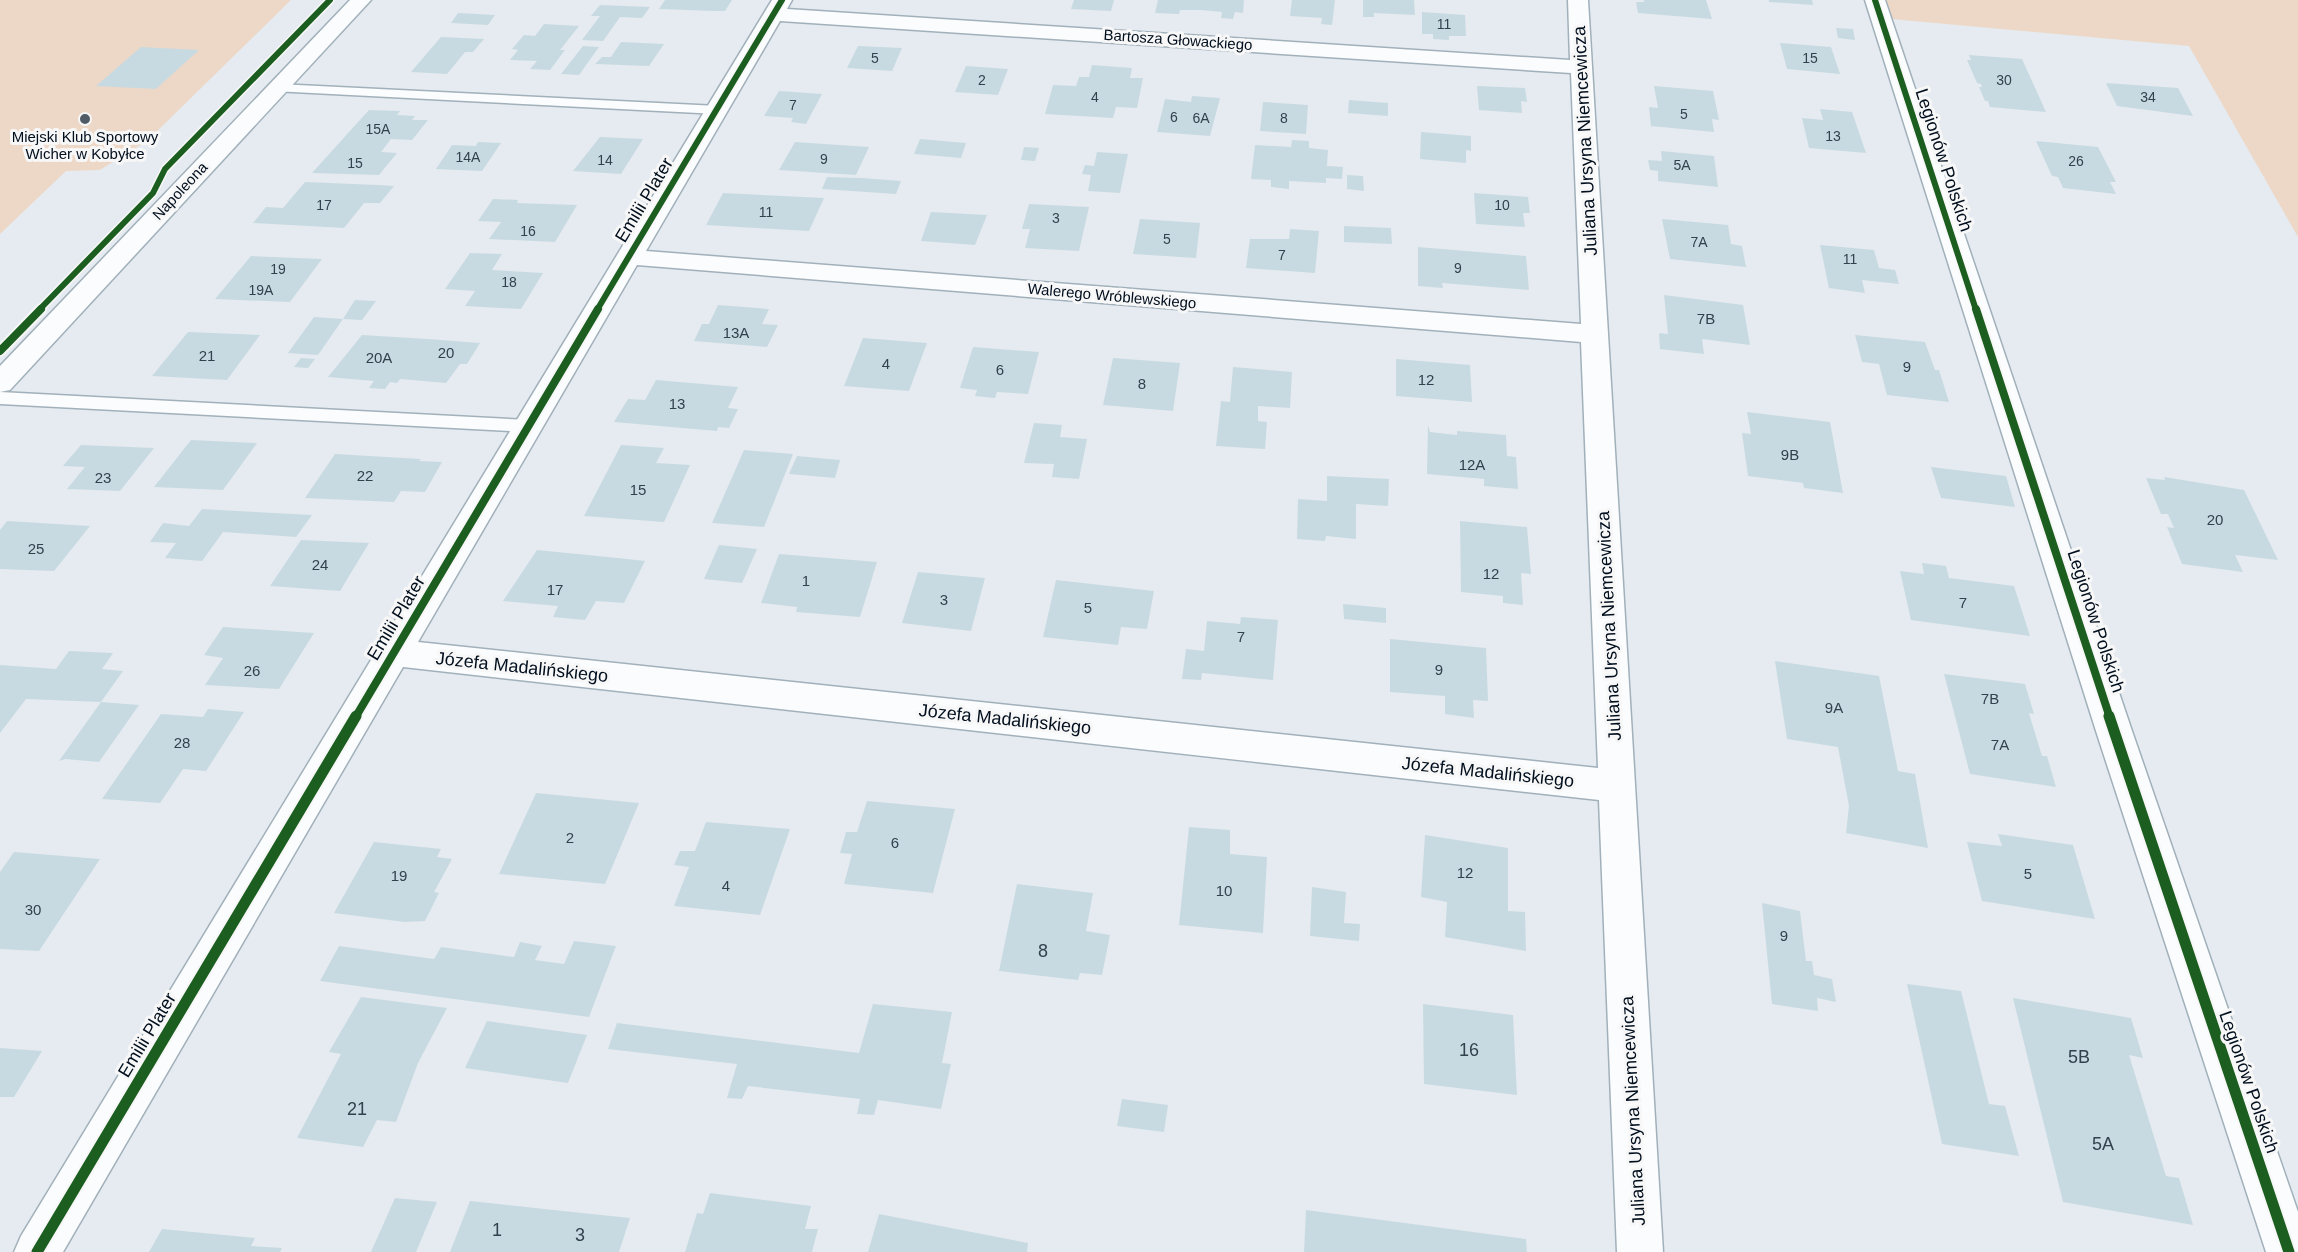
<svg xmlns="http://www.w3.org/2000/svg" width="2298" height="1252" font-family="Helvetica,sans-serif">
	<rect width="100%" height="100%" fill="#e5ebf0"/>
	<!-- green -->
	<g fill="#edd8c8">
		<polygon points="0,0 291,0 147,141 100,170 66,171 0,234"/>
		<polygon points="1885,0 2298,0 2298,237 2189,46 1891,19"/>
	</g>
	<!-- building -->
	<g fill="#c8dae1">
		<polygon points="665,0 732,0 725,11 715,11 659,9"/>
		<polygon points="1074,0 1114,0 1111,11 1071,9"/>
		<polygon points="1158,0 1244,0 1243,13 1235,12 1233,19 1221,18 1222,12 1201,10 1180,10 1179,14 1155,13"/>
		<polygon points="1292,0 1335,0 1332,25 1321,24 1322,18 1290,16"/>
		<polygon points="1363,0 1414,0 1415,15 1374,13 1374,17 1363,17"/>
		<polygon points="1644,0 1706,0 1712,19 1638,13 1636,2 1644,2"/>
		<polygon points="1769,0 1812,0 1813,5 1769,2"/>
		<polygon points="600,5 650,7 642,18 620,17 603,41 582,40 600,16 591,16"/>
		<polygon points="1422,12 1465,15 1466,36 1449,36 1449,40 1433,39 1433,34 1422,34"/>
		<polygon points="458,13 495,15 488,25 451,23"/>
		<polygon points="544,24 579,26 560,50 565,50 550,70 530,69 537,61 510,60 518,50 512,49 524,35 535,36"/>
		<polygon points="1836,28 1853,29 1855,40 1838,38"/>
		<polygon points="441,37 484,39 473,52 465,52 447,74 411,72"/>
		<polygon points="621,42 664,44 649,66 595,64 602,57 611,57"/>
		<polygon points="1780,43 1831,47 1840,74 1787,69"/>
		<polygon points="583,46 599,47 579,75 561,74"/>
		<polygon points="858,46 902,48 892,71 847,68"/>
		<polygon points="141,47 199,50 156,89 96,86"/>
		<polygon points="1969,55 2022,59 2046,112 1990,107 1988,101 1985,101 1979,87 1982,87 1981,84 1977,83 1967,60 1971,60"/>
		<polygon points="1092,65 1132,68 1130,78 1143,78 1137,108 1116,107 1113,118 1045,114 1053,85 1076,86 1079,77 1089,77"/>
		<polygon points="966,66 1008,69 998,95 955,92"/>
		<polygon points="2106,83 2178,88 2193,116 2117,106"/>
		<polygon points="1477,86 1525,88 1527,102 1521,101 1522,113 1479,110"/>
		<polygon points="1654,86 1713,91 1719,120 1712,119 1714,132 1651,126 1649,107 1658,108"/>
		<polygon points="779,91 822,94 806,124 791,122 793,118 764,116"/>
		<polygon points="1192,96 1220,98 1210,136 1157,132 1165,99 1191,102"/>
		<polygon points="1349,100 1388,103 1388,116 1348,113"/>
		<polygon points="1263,102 1308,105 1306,134 1260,131"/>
		<polygon points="1820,109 1852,112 1866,153 1809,148 1802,118 1823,120"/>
		<polygon points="369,110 400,111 397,115 415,116 412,120 428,120 412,140 391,139 381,152 397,153 379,175 312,173"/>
		<polygon points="1421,132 1471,136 1471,151 1466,150 1466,163 1420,159"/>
		<polygon points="600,137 643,139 621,174 573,171"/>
		<polygon points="920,139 966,143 961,158 914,154"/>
		<polygon points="1292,140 1309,141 1309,148 1328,150 1327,166 1343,167 1342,179 1326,178 1326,183 1289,181 1289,189 1271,187 1271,180 1251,179 1255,145 1291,147"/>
		<polygon points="2036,141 2098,147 2116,182 2110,182 2116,194 2063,188 2058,177 2052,176"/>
		<polygon points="478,142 501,143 482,171 436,169 452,145 476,146"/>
		<polygon points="795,142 869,147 856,175 779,170"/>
		<polygon points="1024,147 1039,148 1035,161 1021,160"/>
		<polygon points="1661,151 1714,156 1718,187 1658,181 1658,171 1650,170 1648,160 1662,161"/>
		<polygon points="1097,152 1128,154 1120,193 1088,191 1091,175 1082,174 1085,165 1094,166"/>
		<polygon points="1347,175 1363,176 1364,191 1347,189"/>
		<polygon points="827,177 862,178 901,181 896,194 822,189"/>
		<polygon points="305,182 378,185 394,186 380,203 364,203 344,228 253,223 266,207 283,208"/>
		<polygon points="723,193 824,198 809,231 706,225"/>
		<polygon points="1474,193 1528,197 1530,213 1523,213 1525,227 1476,224"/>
		<polygon points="493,199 518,200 517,203 577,205 555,242 489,239 501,222 478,221"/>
		<polygon points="1029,204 1089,207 1079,251 1025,248 1030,229 1022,229"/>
		<polygon points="931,212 987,215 975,245 921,241"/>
		<polygon points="1140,219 1200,223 1196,258 1133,254"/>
		<polygon points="1662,219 1728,225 1731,244 1742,246 1746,267 1670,259"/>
		<polygon points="1344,226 1391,228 1392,244 1344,242"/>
		<polygon points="1290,229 1319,231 1315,273 1246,268 1250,239 1289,239"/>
		<polygon points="1820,245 1874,250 1879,268 1895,270 1899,284 1862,280 1865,293 1829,288"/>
		<polygon points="1418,247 1526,256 1529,290 1442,283 1443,288 1418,286"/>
		<polygon points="470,253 502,254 492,270 543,273 521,309 465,306 475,291 445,289"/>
		<polygon points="251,256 322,259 290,302 215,299"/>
		<polygon points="1664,295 1743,305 1750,345 1702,339 1704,354 1660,349 1659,333 1668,334"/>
		<polygon points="355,300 376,301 362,320 343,319"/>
		<polygon points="718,305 769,309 762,324 778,325 767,347 694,341 702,324 709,324"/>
		<polygon points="314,317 343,319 318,355 288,353"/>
		<polygon points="188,332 260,335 227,380 152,376"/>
		<polygon points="362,335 428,339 480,343 467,364 460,364 446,383 400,379 397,383 390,382 385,389 369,388 374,381 328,377"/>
		<polygon points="1855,335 1925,342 1935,370 1939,370 1949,402 1887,395 1879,364 1862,362"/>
		<polygon points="863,338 927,343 909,391 844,386"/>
		<polygon points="973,347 1039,352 1028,394 997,392 995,398 975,396 977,390 960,388"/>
		<polygon points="301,358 315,359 308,368 294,367"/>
		<polygon points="1113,358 1180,363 1173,411 1103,405"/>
		<polygon points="1396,359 1470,365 1472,402 1396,396"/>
		<polygon points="1233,367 1292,372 1290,408 1258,406 1258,421 1267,422 1265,449 1216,446 1221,401 1230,402"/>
		<polygon points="656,380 738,387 728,408 738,409 729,428 718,427 717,431 614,422 628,399 645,400"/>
		<polygon points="1747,412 1830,422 1843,493 1804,488 1803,483 1748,476 1742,433 1751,434"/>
		<polygon points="1034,423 1062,425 1060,437 1087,439 1079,479 1052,477 1054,464 1024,463"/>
		<polygon points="1428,425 1430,432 1457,435 1457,431 1506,435 1507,456 1516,457 1518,489 1484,486 1484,479 1427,474"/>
		<polygon points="191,440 257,443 223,490 154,487"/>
		<polygon points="81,445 154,448 120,491 67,489 85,467 63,466"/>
		<polygon points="621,445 664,448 656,463 690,465 664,522 584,516"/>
		<polygon points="744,450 793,454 764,527 712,523"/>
		<polygon points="335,454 421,459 419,461 442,462 425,492 401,491 394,502 305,498"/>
		<polygon points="797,456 840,460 835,478 789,474"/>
		<polygon points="1931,467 2006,476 2015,507 1941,498"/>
		<polygon points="1327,476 1389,479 1388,506 1356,504 1356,539 1326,536 1325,541 1297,539 1298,499 1327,501"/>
		<polygon points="2164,477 2244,490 2278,560 2235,555 2243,572 2182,564 2167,527 2174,528 2168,514 2161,514 2146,478 2165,480"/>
		<polygon points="202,509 237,511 312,515 296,537 223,532 202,561 165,558 176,543 150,542 163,523 189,526"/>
		<polygon points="7,521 90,526 54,571 0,569 0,530"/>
		<polygon points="1460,521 1527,527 1531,574 1521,573 1523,605 1503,603 1503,596 1461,592"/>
		<polygon points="301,540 369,543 340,591 270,586"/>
		<polygon points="719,545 757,549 742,583 704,579"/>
		<polygon points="537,550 618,558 645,561 624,603 596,601 585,620 553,617 558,606 503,601"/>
		<polygon points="779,554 877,562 860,617 796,612 797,607 761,603"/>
		<polygon points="1922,563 1946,566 1949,578 2014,586 2030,636 1911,620 1900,571 1924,574"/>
		<polygon points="918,572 985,578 971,631 902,623"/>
		<polygon points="1056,580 1154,591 1147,629 1121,627 1118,645 1043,637"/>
		<polygon points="1343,604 1386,608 1386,623 1344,619"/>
		<polygon points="1241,617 1278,620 1273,680 1202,673 1201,680 1182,679 1186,649 1204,651 1207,621 1240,624"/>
		<polygon points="223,627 314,633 279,689 205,685 223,658 204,655"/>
		<polygon points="1390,639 1486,648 1488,701 1473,700 1474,718 1445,714 1445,696 1390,692"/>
		<polygon points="69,651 113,653 102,669 123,671 101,702 26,699 0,733 0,665 56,669"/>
		<polygon points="1775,661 1879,676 1898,771 1915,774 1928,848 1846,833 1849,806 1838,747 1787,739"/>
		<polygon points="1944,674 2025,684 2034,714 2029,713 2035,733 2042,756 2047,756 2056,787 1970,774"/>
		<polygon points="101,702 139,705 99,762 65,759 59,761"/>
		<polygon points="208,709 244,712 206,771 183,769 160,803 102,799 161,714 203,717"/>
		<polygon points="536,793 639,803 605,884 499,874"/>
		<polygon points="867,801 955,809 933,893 844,884 852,854 840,853 846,832 857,832"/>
		<polygon points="706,822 790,829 760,915 674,906 689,867 674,865 680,851 695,851"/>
		<polygon points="1189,827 1230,830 1230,854 1267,857 1263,933 1179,925"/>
		<polygon points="1998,834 2073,845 2095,919 1982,901 1967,842 2002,846"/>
		<polygon points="1425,835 1508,848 1508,911 1525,912 1526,951 1445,937 1447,902 1421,897"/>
		<polygon points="374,842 441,849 437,857 452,859 434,892 439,893 425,921 405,922 334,913"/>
		<polygon points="14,852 100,859 39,951 0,949 0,872"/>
		<polygon points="1017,884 1093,893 1086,931 1110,935 1102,975 1080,973 1078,980 999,971"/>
		<polygon points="1312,887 1346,892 1344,923 1360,924 1359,941 1310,936"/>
		<polygon points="1762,903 1800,911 1806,961 1812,961 1814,975 1832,979 1836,1002 1817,998 1818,1011 1772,1004"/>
		<polygon points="574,941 616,946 589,1017 320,981 339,946 434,959 441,947 514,957 520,942 542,946 535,960 564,964"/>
		<polygon points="1907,984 1961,991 1989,1104 2005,1106 2019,1156 1942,1144"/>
		<polygon points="361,997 447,1008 418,1063 396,1122 377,1120 363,1147 297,1138 341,1054 329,1052"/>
		<polygon points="2013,998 2131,1018 2143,1058 2129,1055 2166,1176 2179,1178 2193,1225 2063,1202"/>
		<polygon points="873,1004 952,1012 942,1063 951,1064 941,1109 878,1100 874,1115 857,1114 860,1099 748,1086 742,1099 727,1098 737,1064 608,1049 617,1023 859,1053"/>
		<polygon points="1423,1004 1513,1015 1517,1095 1424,1084"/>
		<polygon points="487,1021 587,1035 568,1083 465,1068"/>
		<polygon points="0,1048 42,1051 14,1097 0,1097"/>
		<polygon points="1122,1099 1168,1105 1164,1132 1117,1126"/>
		<polygon points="710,1193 811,1206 805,1229 818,1229 812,1252 685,1252 697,1213 703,1214"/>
		<polygon points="395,1198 437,1202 416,1252 371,1252"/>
		<polygon points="470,1201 544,1209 630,1218 619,1252 450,1252"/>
		<polygon points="1306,1210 1526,1239 1527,1252 1304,1252"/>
		<polygon points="879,1214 1028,1243 1027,1252 868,1252"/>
		<polygon points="162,1229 255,1238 251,1246 282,1248 280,1252 149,1252"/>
	</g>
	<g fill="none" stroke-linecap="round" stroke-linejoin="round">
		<defs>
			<g id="service">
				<polygon points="278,84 718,106 725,110 718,114 273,91 271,88"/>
				<polygon points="0,392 529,420 536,422 538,426 536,430 529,432 0,404"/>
			</g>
			<g id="minor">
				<path d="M772 0H792L787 9 1570 60 1568 0H1588L1663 1252H1617L1599 800 403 667 63 1252H14L21 1236ZM780 21 1571 73 1581 324 646 251ZM637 265 1581 342 1598 768 418 642Z"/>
				<polygon points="1865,0 1885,0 2132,731 2298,1212 2298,1252 2266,1252 2096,731"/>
			</g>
			<polygon id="tertiary" points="350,0 371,0 10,390 0,392 0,366"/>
		</defs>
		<!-- service casing -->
		<use href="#service" stroke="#a1b0ba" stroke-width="3"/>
		<!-- minor casing -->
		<use href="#minor" stroke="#a1b0ba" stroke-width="3"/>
		<!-- tertiary casing -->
		<use href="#tertiary" stroke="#a1b0ba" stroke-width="3"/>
		<!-- service -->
		<use href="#service" fill="#fbfcfd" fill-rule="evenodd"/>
		<!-- minor -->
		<use href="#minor" fill="#fbfcfd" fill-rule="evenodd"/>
		<!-- tertiary -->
		<use href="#tertiary" fill="#fbfcfd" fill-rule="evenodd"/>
		<defs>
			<g id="cycleway-far2">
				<polyline points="1875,0 1976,310"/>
				<polyline points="39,310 153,193 165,169 330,0"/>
				<polyline points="597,310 782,0"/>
			</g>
			<g id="cycleway-far1">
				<polyline points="1976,309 2110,718"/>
				<polyline points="0,351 41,309"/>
				<polyline points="355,718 598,309"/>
			</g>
			<g id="cycleway">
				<polyline points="2109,716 2289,1252"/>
				<polyline points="37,1252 356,716"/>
			</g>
		</defs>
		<!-- cycleway-far2 casing -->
		<use href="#cycleway-far2" stroke="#f7f7f7" stroke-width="9"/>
		<!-- cycleway-far1 casing -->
		<use href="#cycleway-far1" stroke="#f7f7f7" stroke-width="12"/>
		<!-- cycleway casing -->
		<use href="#cycleway" stroke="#f7f7f7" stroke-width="15"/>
		<!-- cycleway-far2 -->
		<use href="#cycleway-far2" stroke="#1b5e20" stroke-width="6"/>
		<!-- cycleway-far1 -->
		<use href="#cycleway-far1" stroke="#1b5e20" stroke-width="8"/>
		<!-- cycleway -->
		<use href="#cycleway" stroke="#1b5e20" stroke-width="11"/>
	</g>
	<!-- markers -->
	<circle fill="#505b67" stroke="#f7f7f7" stroke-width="2" cx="85" cy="119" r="6"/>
	<g text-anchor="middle" stroke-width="6" stroke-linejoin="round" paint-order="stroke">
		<!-- far-number labels -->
		<g font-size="14" fill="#32414e">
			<text x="1444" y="29">11</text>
			<text x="875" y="63">5</text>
			<text x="1810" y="63">15</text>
			<text x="982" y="85">2</text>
			<text x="2004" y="85">30</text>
			<text x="1095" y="102">4</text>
			<text x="2148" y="102">34</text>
			<text x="793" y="110">7</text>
			<text x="1684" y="119">5</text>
			<text x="1174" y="122">6</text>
			<text x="1201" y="123">6A</text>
			<text x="1284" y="123">8</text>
			<text x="378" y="134">15A</text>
			<text x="1833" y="141">13</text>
			<text x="468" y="162">14A</text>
			<text x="824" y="164">9</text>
			<text x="605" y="165">14</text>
			<text x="2076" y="166">26</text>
			<text x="355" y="168">15</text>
			<text x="1682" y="170">5A</text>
			<text x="324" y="210">17</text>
			<text x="1502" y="210">10</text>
			<text x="766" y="217">11</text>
			<text x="1056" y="223">3</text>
			<text x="528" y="236">16</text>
			<text x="1167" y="244">5</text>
			<text x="1699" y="247">7A</text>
			<text x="1282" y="260">7</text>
			<text x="1850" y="264">11</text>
			<text x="1458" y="273">9</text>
			<text x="278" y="274">19</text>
			<text x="509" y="287">18</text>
			<text x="261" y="295">19A</text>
		</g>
		<!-- far-street labels -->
		<g font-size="15" fill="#000e1d" stroke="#f7f7f7">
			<text transform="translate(1178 40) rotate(4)" y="5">Bartosza Głowackiego</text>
			<text transform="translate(180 191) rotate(-47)" y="5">Napoleona</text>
			<text transform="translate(1112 296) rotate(5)" y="5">Walerego Wróblewskiego</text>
		</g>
		<!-- far-poi labels -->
		<g font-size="15" fill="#000e1d" stroke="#f7f7f7">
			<text x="85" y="142">Miejski Klub Sportowy<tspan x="85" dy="17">Wicher w Kobyłce</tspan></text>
		</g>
		<!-- number labels -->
		<g font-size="15" fill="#32414e">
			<text x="1706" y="324">7B</text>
			<text x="736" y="338">13A</text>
			<text x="446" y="358">20</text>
			<text x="207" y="361">21</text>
			<text x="379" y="363">20A</text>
			<text x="886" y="369">4</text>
			<text x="1907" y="372">9</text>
			<text x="1000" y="375">6</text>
			<text x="1426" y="385">12</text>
			<text x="1142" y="389">8</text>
			<text x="677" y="409">13</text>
			<text x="1790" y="460">9B</text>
			<text x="1472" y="470">12A</text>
			<text x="365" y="481">22</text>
			<text x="103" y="483">23</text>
			<text x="638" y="495">15</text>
			<text x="2215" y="525">20</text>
			<text x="36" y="554">25</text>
			<text x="320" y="570">24</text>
			<text x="1491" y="579">12</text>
			<text x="806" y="586">1</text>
			<text x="555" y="595">17</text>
			<text x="944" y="605">3</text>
			<text x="1963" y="608">7</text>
			<text x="1088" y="613">5</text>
			<text x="1241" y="642">7</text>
			<text x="1439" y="675">9</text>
			<text x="252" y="676">26</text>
			<text x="1990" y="704">7B</text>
			<text x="1834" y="713">9A</text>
			<text x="182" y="748">28</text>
			<text x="2000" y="750">7A</text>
			<text x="570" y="843">2</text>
			<text x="895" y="848">6</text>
			<text x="1465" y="878">12</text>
			<text x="2028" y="879">5</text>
			<text x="399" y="881">19</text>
			<text x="726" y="891">4</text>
			<text x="1224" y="896">10</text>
			<text x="33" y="915">30</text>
			<text x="1784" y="941">9</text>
		</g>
		<!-- street labels -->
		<g font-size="18" fill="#000e1d" stroke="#f7f7f7">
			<text transform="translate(1585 141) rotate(-93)" y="6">Juliana Ursyna Niemcewicza</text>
			<text transform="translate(1944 160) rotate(72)" y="6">Legionów Polskich</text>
			<text transform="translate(644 200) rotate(-59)" y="6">Emilii Plater</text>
			<text transform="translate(396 618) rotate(-59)" y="6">Emilii Plater</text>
			<text transform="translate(2096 621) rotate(72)" y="6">Legionów Polskich</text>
			<text transform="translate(1609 626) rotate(-93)" y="6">Juliana Ursyna Niemcewicza</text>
			<text transform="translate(522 667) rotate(6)" y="6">Józefa Madalińskiego</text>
			<text transform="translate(1005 719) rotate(6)" y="6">Józefa Madalińskiego</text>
			<text transform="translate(1488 772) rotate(6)" y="6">Józefa Madalińskiego</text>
			<text transform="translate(147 1035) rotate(-59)" y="6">Emilii Plater</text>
			<text transform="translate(2249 1082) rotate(71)" y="6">Legionów Polskich</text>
			<text transform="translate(1633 1111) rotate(-93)" y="6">Juliana Ursyna Niemcewicza</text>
		</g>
		<!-- near-number labels -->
		<g font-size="18" fill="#32414e">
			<text x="1043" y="957">8</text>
			<text x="1469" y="1056">16</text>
			<text x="2079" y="1063">5B</text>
			<text x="357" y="1115">21</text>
			<text x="2103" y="1150">5A</text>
			<text x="497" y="1236">1</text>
			<text x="580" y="1241">3</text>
		</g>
	</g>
</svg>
